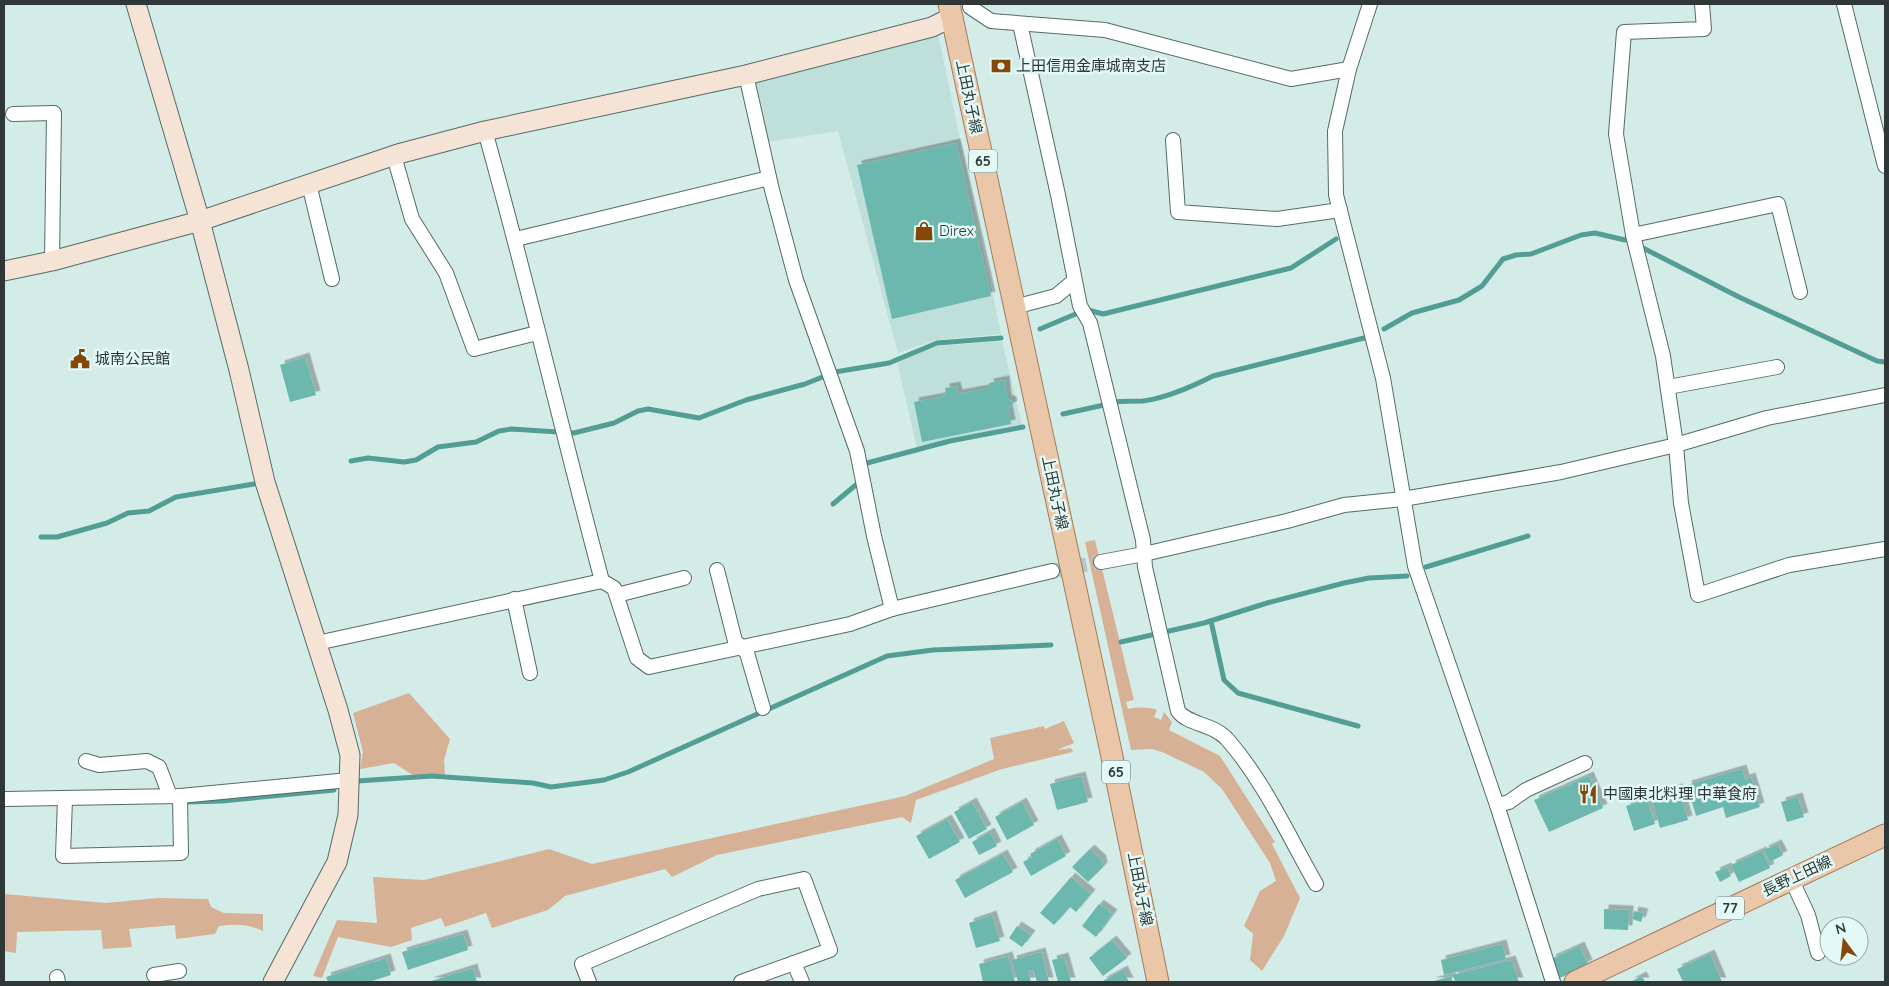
<svg xmlns="http://www.w3.org/2000/svg" width="1889" height="986" font-family="Quicksand,'Noto Sans JP',sans-serif">
	<defs>
		<filter id="shadow"><feDropShadow dx="4.5" dy="-4.5" stdDeviation="0" flood-color="#0004"/></filter>
	</defs>
	<rect width="100%" height="100%" fill="#d4ece8"/>
	<!-- built -->
	<g fill="#bfdfda">
		<polygon points="938,34 1001,334 936,340 898,353 838,131 767,142 753,82"/>
		<polygon points="1002,341 1022,425 917,449 897,361 937,346"/>
	</g>
	<!-- green -->
	<g fill="#d6b195">
		<path d="M1095 540 1134 700 1126 702 1128 709C1138 707 1147 707 1157 710L1154 717 1161 720 1164 712 1172 722 1169 730 1220 756 1275 842 1272 844 1300 898 1284 936 1262 971 1250 960 1253 934 1244 926 1260 891 1276 881 1270 863 1222 789 1204 772 1162 752 1152 749 1131 750 1085 542Z"/>
		<polygon points="409,693 450,739 444,760 445,775 414,776 394,763 360,769 363,752 353,713"/>
		<polygon points="1064,721 1074,743 1057,750 1071,748 1073,752 1002,769 916,800 911,823 902,817 717,855 672,877 665,869 565,896 548,910 492,928 486,913 445,927 441,918 411,928 412,940 391,947 338,937 322,978 313,976 337,920 377,923 373,877 424,880 549,849 592,864 905,796 994,759 990,738 1044,726 1045,729"/>
		<path d="M4 894 106 903 158 898 208 899 211 907 224 913 263 914V931C248 924 236 924 219 926L215 934 176 939 175 925 129 929 132 947 103 949 101 930 17 932 16 953 4 951Z"/>
	</g>
	<g fill="none" stroke-linecap="round" stroke-linejoin="round">
		<!-- stream -->
		<g stroke="#529e95" stroke-width="5">
			<polyline points="1641,247 1739,297 1877,361 1885,362"/>
			<polyline points="1088,310 1103,314 1291,268 1336,239"/>
			<polyline points="1040,329 1078,313"/>
			<polyline points="1384,329 1412,313 1459,300 1482,286 1503,259 1516,255 1531,254 1581,235 1595,233 1625,240"/>
			<path d="M1115 402C1125 401 1133 401 1143 401 1167 398 1191 387 1213 376L1368 337"/>
			<polyline points="1063,414 1104,405"/>
			<polyline points="351,461 368,458 404,462 416,460 438,447 476,442 499,431 511,429 574,433 614,423 638,411 648,409 699,418 746,400 805,384 835,372 889,363 937,343 1001,338"/>
			<polyline points="864,468 867,463 950,441 1023,427"/>
			<polyline points="833,504 857,484 860,478"/>
			<polyline points="41,537 57,537 107,523 128,513 149,511 176,497 254,484"/>
			<polyline points="1426,567 1528,536"/>
			<polyline points="1211,621 1224,680 1238,693 1358,726"/>
			<polyline points="1121,642 1204,623 1267,603 1344,583 1369,578 1407,576"/>
			<polyline points="357,781 432,776 533,783 551,787 604,780 628,772 887,656 933,650 1051,645"/>
			<polyline points="187,802 222,801 334,790"/>
		</g>
	</g>
	<!-- building -->
	<g fill="#6cb8ae" filter="url(#shadow)">
		<polygon points="956,143 991,296 892,319 857,165"/>
		<polygon points="305,357 316,395 290,402 280,365"/>
		<polygon points="1005,380 1007,399 1012,401 1013,405 1008,408 1011,424 922,442 914,402 946,396 945,388 956,386 958,394 990,388 989,383"/>
		<polygon points="1742,769 1745,779 1751,777 1760,807 1726,818 1723,807 1696,816 1687,785"/>
		<polygon points="1081,776 1088,802 1057,810 1050,784"/>
		<polygon points="1589,776 1603,808 1549,832 1534,800"/>
		<polygon points="1679,788 1688,820 1660,828 1651,796"/>
		<polygon points="1798,797 1804,817 1787,822 1781,802"/>
		<polygon points="1647,799 1655,824 1634,831 1626,806"/>
		<polygon points="972,802 987,829 969,839 954,812"/>
		<polygon points="1022,802 1034,825 1007,840 995,817"/>
		<polygon points="947,819 960,842 929,859 916,836"/>
		<polygon points="990,832 997,846 979,855 972,842"/>
		<polygon points="1057,839 1066,856 1031,876 1023,862 1032,857 1030,854"/>
		<polygon points="1777,844 1783,855 1770,862 1764,850"/>
		<polygon points="1090,849 1102,860 1103,867 1088,882 1072,867"/>
		<polygon points="1762,851 1770,868 1739,882 1731,865"/>
		<polygon points="1003,854 1013,872 965,898 955,880"/>
		<polygon points="1727,867 1731,876 1720,882 1715,872"/>
		<polygon points="1071,877 1091,894 1076,912 1070,907 1054,925 1040,913"/>
		<polygon points="1099,904 1113,914 1096,937 1082,926"/>
		<polygon points="1604,909 1629,910 1628,930 1604,929"/>
		<polygon points="1634,911 1644,913 1641,922 1632,919"/>
		<polygon points="992,915 1000,941 976,948 969,923"/>
		<polygon points="1017,926 1031,935 1022,947 1009,938"/>
		<polygon points="463,934 468,950 408,970 402,952"/>
		<polygon points="1112,940 1127,958 1103,976 1089,958"/>
		<polygon points="1502,944 1506,959 1444,975 1441,960"/>
		<polygon points="1580,946 1588,964 1560,978 1551,959"/>
		<polygon points="1041,952 1049,982 1037,982 1033,970 1028,971 1031,982 1018,982 1012,960"/>
		<polygon points="1710,954 1722,982 1683,982 1677,969"/>
		<polygon points="1008,956 1015,982 983,982 979,964"/>
		<polygon points="1064,957 1071,982 1058,982 1052,960"/>
		<polygon points="386,958 391,975 369,982 328,982 326,977"/>
		<polygon points="1511,960 1519,982 1455,982 1453,975"/>
		<polygon points="473,968 477,982 428,982"/>
		<polygon points="1123,970 1129,982 1101,982"/>
		<polygon points="1451,976 1453,982 1431,982"/>
		<polygon points="1642,976 1645,982 1630,982"/>
	</g>
	<g fill="none" stroke-linecap="round" stroke-linejoin="round">
		<!-- street-tunnel -->
		<polyline stroke="#b3c8c5" stroke-width="14" stroke-dasharray="14 7" stroke-linecap="butt" points="1052,571 1101,562"/>
		<defs>
			<g id="street">
				<polyline points="1370,4 1349,69 1335,131 1336,195 1383,378 1415,566 1497,805 1553,982"/>
				<polyline points="1702,4 1704,29 1624,32 1616,134 1633,235 1663,356 1676,445 1681,503 1698,595 1789,565 1885,549"/>
				<polyline points="1844,4 1885,166"/>
				<polyline points="970,7 991,21 1105,30 1291,79 1349,69"/>
				<path d="M1020 24 1058 195 1080 306 1090 323 1143 540 1145 567 1178 711C1188 725 1212 723 1227 739 1264 781 1288 835 1316 884"/>
				<polyline points="746,75 772,190 796,280 857,451 874,536 892,609"/>
				<polyline points="13,114 54,113 52,261"/>
				<path d="M485 131C527 280 562 431 602 581"/>
				<polyline points="1173,140 1178,212 1277,219 1340,210"/>
				<polyline points="394,156 412,219 446,273 474,349 537,333"/>
				<polyline points="309,184 332,279"/>
				<polyline points="1633,235 1778,204 1800,292"/>
				<polyline points="516,239 769,178"/>
				<polyline points="1014,307 1056,296 1074,281"/>
				<polyline points="1668,387 1777,367"/>
				<polyline points="1101,562 1144,554 1287,521 1344,505 1403,499 1561,472 1676,445 1767,418 1885,395"/>
				<polyline points="717,570 735,641 747,653 763,708"/>
				<polyline points="617,595 684,578"/>
				<polyline points="514,599 530,673"/>
				<polyline points="317,643 602,581 614,588 637,658 649,667 850,624 892,609 1052,571"/>
				<polyline points="86,761 99,765 147,761 159,767 170,796"/>
				<polyline points="4,799 180,796 349,780"/>
				<polyline points="65,799 63,856 181,853 180,796"/>
				<polyline points="1497,805 1509,802 1526,790 1585,763"/>
				<polyline points="1796,876 1795,887 1808,915 1818,953"/>
				<polyline points="794,963 802,982"/>
				<polyline points="154,975 179,971"/>
				<polyline points="57,977 58,982"/>
				<polyline points="589,982 582,964 758,889 804,879 830,950 741,982"/>
			</g>
			<g id="secondary">
				<polyline points="136,4 200,221 239,370 265,482 338,710 350,755 348,815 337,862 273,982"/>
				<polyline points="4,271 52,261 200,221 398,154 485,131 746,75 932,27 952,17"/>
			</g>
			<g id="primary">
				<polyline points="949,4 1110,747 1158,982"/>
				<polyline points="1575,982 1885,835"/>
			</g>
		</defs>
		<!-- street casing -->
		<use href="#street" stroke="#556a67" stroke-width="16"/>
		<!-- secondary casing -->
		<use href="#secondary" stroke="#556a67" stroke-width="21"/>
		<!-- primary casing -->
		<use href="#primary" stroke="#a17c5d" stroke-width="23"/>
		<!-- street -->
		<use href="#street" stroke="#fff" stroke-width="14"/>
		<!-- secondary -->
		<use href="#secondary" stroke="#f5e3d5" stroke-width="19"/>
		<!-- primary -->
		<use href="#primary" stroke="#ebc7aa" stroke-width="21"/>
	</g>
	<!-- icons -->
	<defs>
		<symbol id="bank-bare" viewBox="-9 -9 18 18"><path d="M-6-4H6V4H-6ZM0-2.3a2.3 2.3 0 1 0 0 4.6a2.3 2.3 0 1 0 0-4.6Z" fill="#844705" stroke="#e2f9f6" stroke-width="2.5" paint-order="stroke"/></symbol>
		<symbol id="shop-bare" viewBox="-9 -9 18 18"><path d="M-5-2.5h2.3a2.7 3.5 0 0 1 5.4 0H5L5.5 6h-11ZM-1.5-2.5h3a1.5 2.3 0 0 0-3 0Z" fill="#844705" stroke="#e2f9f6" stroke-width="2.5" paint-order="stroke"/></symbol>
		<symbol id="civic-bare" viewBox="-9 -9 18 18"><path d="M-.6-6.5H3V-4.5H.6V-3L4-1V1h2V6H-6V1h2V-1L-.6-3ZM-1.2 2.5V6h2.4V2.5Z" fill="#844705" stroke="#e2f9f6" stroke-width="2.5" paint-order="stroke"/></symbol>
		<symbol id="restaurant-bare" viewBox="-9 -9 18 18"><path d="M-5-6h1v4h1v-4h1v4h1v-4h1v5L-1.5 .5V6h-2V.5L-5-1ZM5-6V6H3V1.5H1.5Q1.5-4 5-6Z" fill="#844705" stroke="#e2f9f6" stroke-width="2.5" paint-order="stroke"/></symbol>
	</defs>
	<g fill-rule="evenodd">
		<use href="#bank-bare" x="987" y="52" width="28" height="28"/>
		<use href="#shop-bare" x="910" y="217" width="28" height="28"/>
		<use href="#civic-bare" x="66" y="345" width="28" height="28"/>
		<use href="#restaurant-bare" x="1574" y="780" width="28" height="28"/>
	</g>
	<g text-anchor="middle" stroke-width="5" stroke-linejoin="round" paint-order="stroke">
		<!-- shield labels -->
		<g fill="#e2f9f6" stroke="#657270" stroke-width="1">
			<rect x="969" y="149.5" width="28" height="23" rx="4"/>
			<rect x="1102" y="760.5" width="28" height="23" rx="4"/>
			<rect x="1716" y="896.5" width="28" height="23" rx="4"/>
		</g>
		<g font-size="14" font-weight="bold" fill="#2f3837">
			<text x="983" y="166">65</text>
			<text x="1116" y="777">65</text>
			<text x="1730" y="913">77</text>
		</g>
		<!-- poi labels -->
		<g font-size="15" fill="#2f3837" stroke="#e2f9f6" text-anchor="start">
			<text x="1016" y="71">上田信用金庫城南支店</text>
			<text x="939" y="236">Direx</text>
			<text x="95" y="364">城南公民館</text>
			<text x="1603" y="799">中國東北料理 中華食府</text>
		</g>
		<!-- street labels -->
		<g font-size="15" fill="#2f3837" stroke="#e2f9f6">
			<text transform="translate(969 97) rotate(78)" y="5">上田丸子線</text>
			<text transform="translate(1055 493) rotate(78)" y="5">上田丸子線</text>
			<text transform="translate(1797 876) rotate(-25)" y="5">長野上田線</text>
			<text transform="translate(1140 889) rotate(79)" y="5">上田丸子線</text>
		</g>
	</g>
	<!-- border -->
	<rect width="1889" height="986" fill="none" stroke="#2f3837" stroke-width="10"/>
	<!-- north arrow -->
	<g transform="translate(1844 941) rotate(345)"><circle r="24" fill="#e2f9f6" stroke="#9aacaa"/>
	<path d="M0-4L9 19L0 12L-9 19Z" fill="#844705"/>
	<text y="-8" font-size="14" font-weight="bold" text-anchor="middle" fill="#2f3837">N</text>
	</g>
</svg>
